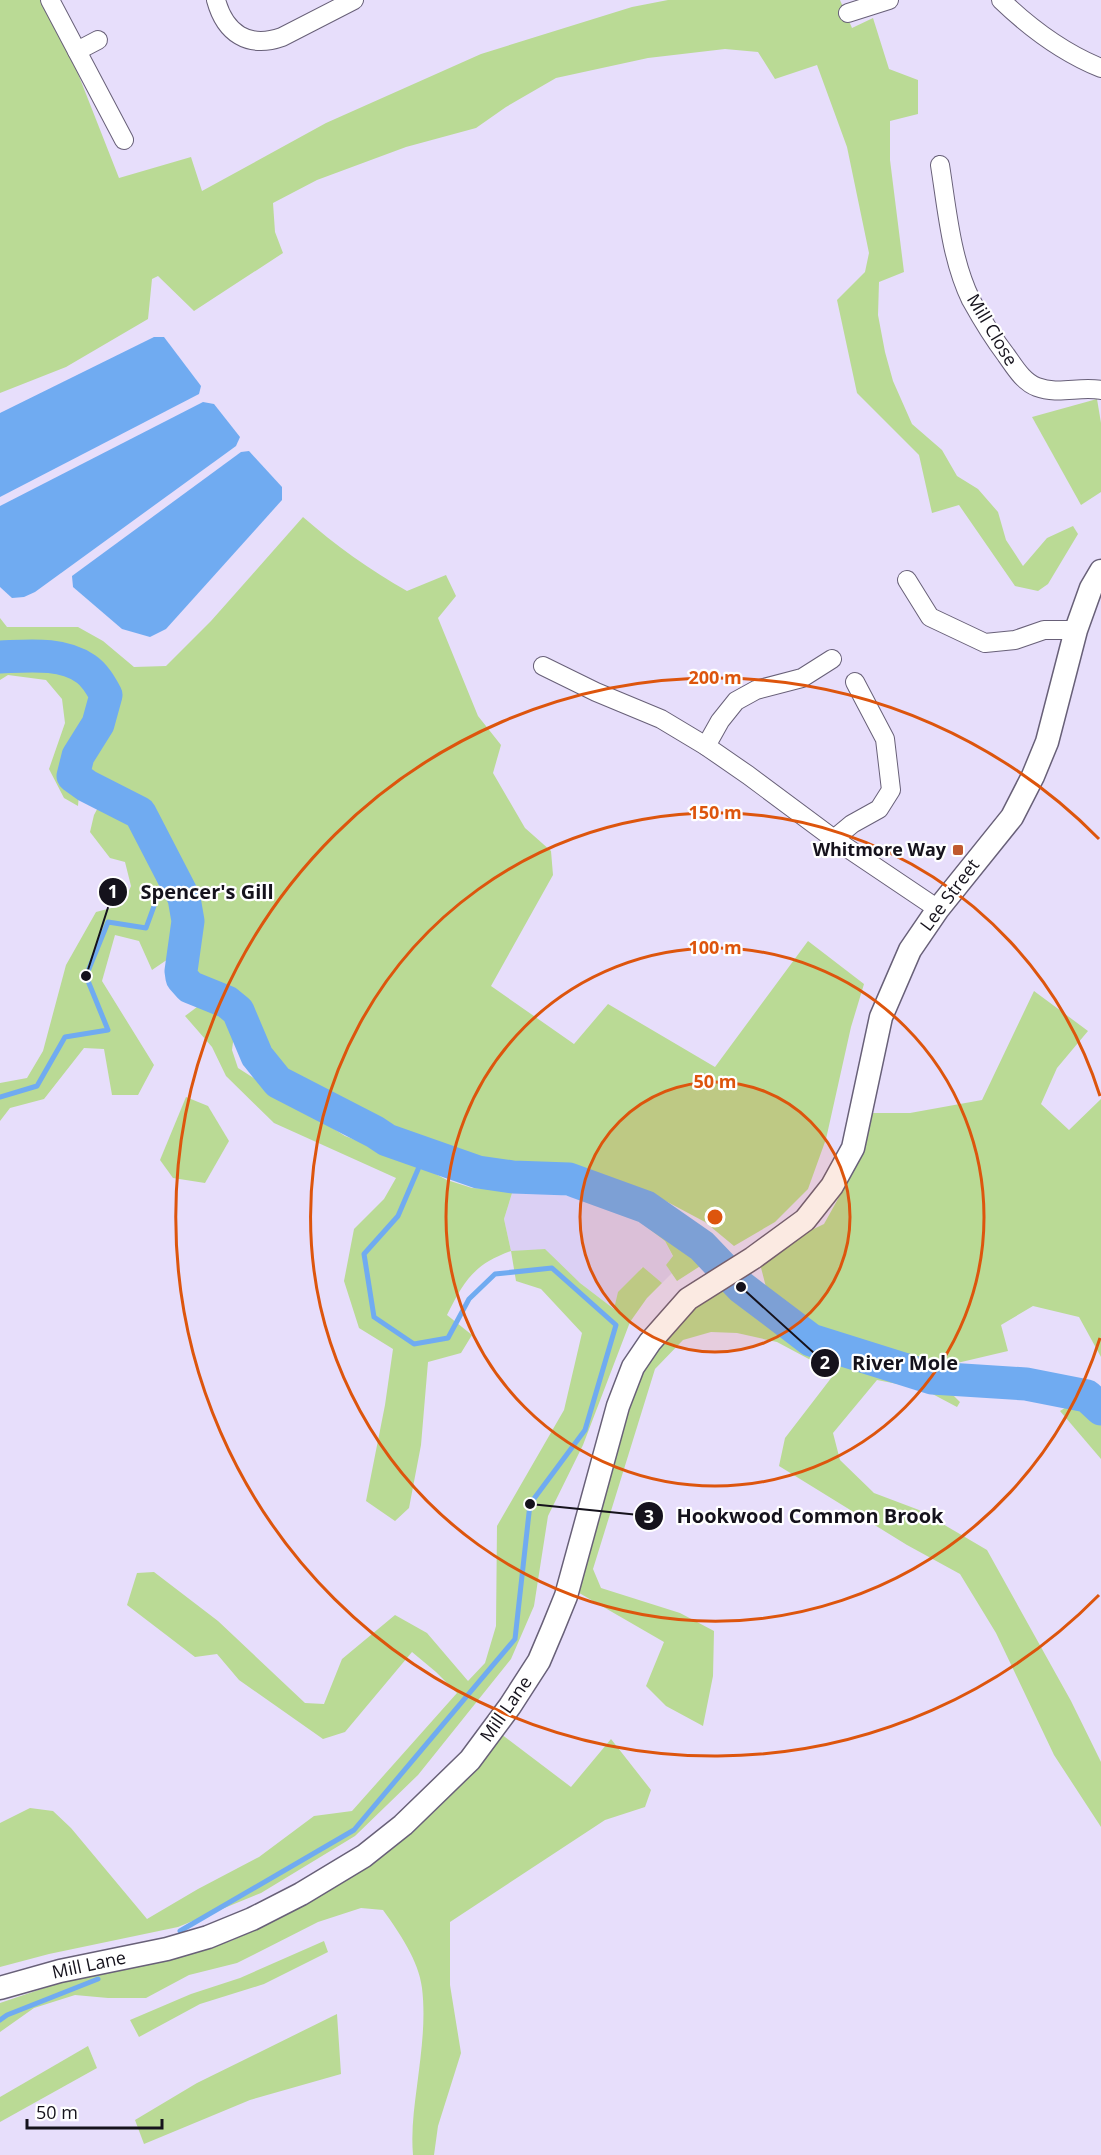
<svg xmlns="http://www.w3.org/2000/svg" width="1101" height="2155" font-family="'Open Sans',sans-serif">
	<rect width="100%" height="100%" fill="#e7defb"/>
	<!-- built -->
	<polygon fill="#dbd0f4" points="513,1190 541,1191 597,1202 651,1222 648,1228 665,1241 673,1257 666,1265 672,1273 662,1283 642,1267 615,1310 580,1283 511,1251 504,1219"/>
	<!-- green -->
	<g fill="#bada95">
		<polygon points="0,0 42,0 75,66 119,178 191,157 202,191 326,123 481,54 632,7 668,0 840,0 852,28 873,18 889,69 918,80 918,114 890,121 890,160 904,272 879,282 878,315 885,352 893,381 912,424 942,450 957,476 978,489 998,512 1006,540 1023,566 1047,538 1073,526 1078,534 1048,584 1038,591 1015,586 959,505 932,513 919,455 857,393 837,300 865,272 869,253 847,147 817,65 775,79 758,52 725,49 648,58 556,78 506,107 476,128 406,147 317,180 273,203 275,232 283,253 194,311 158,276 152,279 148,319 66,367 0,393"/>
		<polygon points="1097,399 1101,423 1101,492 1081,505 1032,417"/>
		<path d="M303 517C335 545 370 570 407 591L446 575 456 596 438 618 478 716 501 745 493 773 525 828 551 851 553 875 491 986 574 1044 608 1004 715 1067 808 941 864 984 851 1027 826 1139 808 1189 775 1222 734 1246 705 1222 660 1198 604 1178 552 1167 497 1168 466 1154 435 1147 401 1135 349 1112 282 1078 258 1044 247 1011 232 995 195 977 191 959 196 919 189 891 149 812 138 801 91 778 83 759 112 709 117 689 105 667 83 650 23 643 0 645V618L7 627H78L103 641 134 667 166 666 211 621Z"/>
		<polygon points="15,664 48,664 81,675 97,697 92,722 72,745 64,774 79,794 78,806 64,798 49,769 65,723 62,699 46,680 8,675 0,680 0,667"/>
		<polygon points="102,800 127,813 152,860 176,915 171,957 152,970 139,941 115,935 102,981 154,1065 138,1095 112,1095 104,1049 84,1048 44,1099 10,1108 0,1121 0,1083 27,1078 43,1051 66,965 96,912 123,905 131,886 125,862 110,858 90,832 94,815"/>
		<polygon points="1034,991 1088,1031 1057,1068 1041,1104 1069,1130 1101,1099 1101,1357 1079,1317 1033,1306 1001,1325 1008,1351 940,1367 826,1337 767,1291 758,1256 824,1224 848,1181 869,1113 910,1113 982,1100"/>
		<path d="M201 1004 235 1027 232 1050 238 1068 345 1136 407 1159 447 1180 472 1188 513 1190 504 1219 511 1251 545 1249 580 1283 614 1309 618 1292 643 1267 662 1283 647 1298 630 1322 583 1445 548 1516 534 1606 511 1659 418 1775 355 1836 261 1893 178 1927 49 1954 0 1967V1823L30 1808 53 1811 71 1828 147 1919 198 1889 259 1857 314 1816 352 1811 457 1693 436 1672 412 1652 345 1732 323 1739 239 1680 217 1654 195 1657 127 1605 137 1573 154 1572 218 1621 305 1703 324 1704 342 1659 395 1615 427 1633 468 1681 485 1663 496 1626 497 1526 564 1410 582 1333 541 1289 516 1281 511 1251C473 1265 464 1281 447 1315L472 1335 461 1353 428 1362 421 1445 409 1508 395 1521 366 1501 385 1405 393 1349 359 1328 344 1281 354 1229 384 1199 396 1178 274 1123 226 1076 212 1047 185 1016Z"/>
		<polygon points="186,1097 208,1106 229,1141 205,1183 173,1178 160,1160"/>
		<polygon points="651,1222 673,1234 705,1263 677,1281 666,1265 673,1256 665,1241 648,1228"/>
		<polygon points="724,1289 788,1332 841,1360 948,1390 960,1402 957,1407 923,1389 877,1380 833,1433 840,1460 874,1493 919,1510 987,1550 1071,1701 1101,1762 1101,1827 1054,1755 996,1633 960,1574 907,1545 779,1466 785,1438 835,1373 777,1342 737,1333 711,1332 683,1340 655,1369 593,1569 601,1588 680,1613 714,1631 713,1676 703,1726 666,1706 646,1686 664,1642 574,1590 622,1406 672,1321"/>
		<polygon points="1079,1399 1101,1417 1101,1459 1060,1411"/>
		<path d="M501 1734 571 1787 611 1739 651 1790 645 1807 605 1820 450 1922V1985L461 2053 438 2126 434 2155H413C411 2131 414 2109 417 2086 421 2054 426 2021 422 1988 419 1961 399 1932 383 1910L361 1908 318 1922 237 1963 189 1975 146 1998H108L75 1995 34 2008 0 2032V2003L59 1983 162 1962 231 1941 290 1913 348 1879 384 1853 434 1812 467 1778Z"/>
		<polygon points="324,1941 328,1952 264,1984 200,2004 139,2037 130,2020 191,1994 240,1978"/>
		<polygon points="337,2014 341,2074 250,2100 144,2144 135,2120 197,2083"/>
		<polygon points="88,2046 97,2068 0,2122 0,2097"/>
	</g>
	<!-- water -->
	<g fill="#70abf1">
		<polygon points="154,337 164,337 201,386 199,394 0,497 0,413"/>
		<polygon points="203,402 214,404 240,437 236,446 35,592 24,597 12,598 0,587 0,506"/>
		<polygon points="249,451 282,487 282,500 166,629 150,637 122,629 73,587 72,576 241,452"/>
	</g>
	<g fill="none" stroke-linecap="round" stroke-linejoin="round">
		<!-- stream -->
		<g stroke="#70abf1" stroke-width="5">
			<polyline points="0,1097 37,1086 65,1037 108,1030 86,976 108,922 146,928 168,868"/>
			<polyline points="180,1931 354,1830 515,1639 530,1504 585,1430 616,1325 552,1268 495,1274 469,1299 448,1338 414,1344 374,1317 364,1254 398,1216 425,1153"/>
			<polyline points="0,2020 7,2015 98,1979"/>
		</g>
		<!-- river -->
		<path stroke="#70abf1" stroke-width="33" d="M0 657C28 656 62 652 86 669 95 675 101 686 106 695L98 724 78 756 73 776 87 786 140 813 184 898 188 921 181 971 182 978 190 987 227 1002 238 1011 257 1056 278 1082 375 1132 387 1140 478 1172 513 1177 569 1179 646 1207 702 1246 741 1287 811 1340 932 1378 1026 1384 1087 1396 1101 1409"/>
		<defs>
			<g id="minor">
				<polyline points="50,0 124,140"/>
				<path d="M216 0C225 33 248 49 282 37L354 0"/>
				<path d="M1001 0C1029 27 1064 53 1101 68"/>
				<polyline points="848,13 889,0"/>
				<polyline points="77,51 98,40"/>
				<path d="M940 165C947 209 951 259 971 300 981 318 993 338 1006 355 1014 366 1023 382 1037 387 1058 395 1080 386 1101 390"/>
				<polyline points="907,580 930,617 985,643 1015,640 1044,630 1076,630"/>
				<polyline points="543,666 596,692 661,719 706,746 748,775 834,839 938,909"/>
				<polyline points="706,746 720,721 736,701 756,690 802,678 832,659"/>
				<polyline points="834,839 852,824 879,809 891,790 885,739 855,682"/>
			</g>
			<polyline id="tertiary" points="0,1988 60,1971 167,1949 208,1937 252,1919 301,1894 364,1856 403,1825 470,1760 510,1706 539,1661 553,1628 566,1596 618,1406 633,1367 650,1342 688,1299 753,1258 805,1220 832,1186 853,1148 881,1017 910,950 938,909 1012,817 1033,776 1047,742 1076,630 1091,588 1101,571"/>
		</defs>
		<!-- minor casing -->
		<use href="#minor" stroke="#686078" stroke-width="20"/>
		<!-- tertiary casing -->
		<use href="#tertiary" stroke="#686078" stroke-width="25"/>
		<!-- minor -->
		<use href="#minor" stroke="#fff" stroke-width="18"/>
		<!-- tertiary -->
		<use href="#tertiary" stroke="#fff" stroke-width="22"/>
	</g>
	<!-- distance rings -->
	<circle cx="715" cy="1217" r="135" fill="#dd550d" fill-opacity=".12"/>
	<g fill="none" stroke="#dd550d" stroke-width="3">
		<circle cx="715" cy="1217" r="135"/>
		<circle cx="715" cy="1217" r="269"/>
		<path d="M1100 1338A404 404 0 1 1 1100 1096"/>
		<path d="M1099 1595A539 539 0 1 1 1099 839"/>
	</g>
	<!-- markers -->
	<rect fill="#c0592e" stroke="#fff" stroke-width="2" x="952" y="844" width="12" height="12" rx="3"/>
	<g text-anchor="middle" stroke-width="4.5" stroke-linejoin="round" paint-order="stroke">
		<!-- street labels -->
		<g font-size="18" fill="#15121c" stroke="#fff">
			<text transform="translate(992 330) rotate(59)" y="6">Mill Close</text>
			<text transform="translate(950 895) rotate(-53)" y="6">Lee Street</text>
			<text transform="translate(506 1709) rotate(-55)" y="6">Mill Lane</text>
			<text transform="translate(89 1965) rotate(-12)" y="6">Mill Lane</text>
		</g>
		<!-- poi labels -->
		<g font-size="18" font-weight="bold" fill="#15121c" stroke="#fff" text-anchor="end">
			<text x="946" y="856">Whitmore Way</text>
		</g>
	</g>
	<circle cx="715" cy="1217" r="9" fill="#dd550d" stroke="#fff" stroke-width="3"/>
	<g font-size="18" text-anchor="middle" font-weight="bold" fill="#dd550d" stroke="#fff" stroke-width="4.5" stroke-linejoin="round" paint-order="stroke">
		<text x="715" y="684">200 m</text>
		<text x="715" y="819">150 m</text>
		<text x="715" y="954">100 m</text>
		<text x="715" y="1088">50 m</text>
	</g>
	<!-- callouts -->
	<path fill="none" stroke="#15121c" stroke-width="2" d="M86 976L113 892M741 1287L825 1363M530 1504L649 1516"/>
	<g fill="#15121c" stroke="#fff" stroke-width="2">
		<circle cx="86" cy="976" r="6"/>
		<circle cx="741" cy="1287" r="6"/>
		<circle cx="530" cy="1504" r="6"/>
		<circle cx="113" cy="892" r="15"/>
		<circle cx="825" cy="1363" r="15"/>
		<circle cx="649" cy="1516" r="15"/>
	</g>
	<g font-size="18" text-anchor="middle" font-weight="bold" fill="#fff">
		<text x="113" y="898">1</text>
		<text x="825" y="1369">2</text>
		<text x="649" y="1523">3</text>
	</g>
	<g font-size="20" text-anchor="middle" font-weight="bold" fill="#15121c" stroke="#fff" stroke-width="4.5" stroke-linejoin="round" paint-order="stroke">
		<text x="207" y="899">Spencer's Gill</text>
		<text x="905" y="1370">River Mole</text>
		<text x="810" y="1523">Hookwood Common Brook</text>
	</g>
	<!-- scale -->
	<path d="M27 2119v9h135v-9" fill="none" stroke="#15121c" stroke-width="3"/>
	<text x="36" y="2119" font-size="18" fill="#15121c" stroke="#ffffff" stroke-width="4.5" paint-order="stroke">50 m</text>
</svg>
